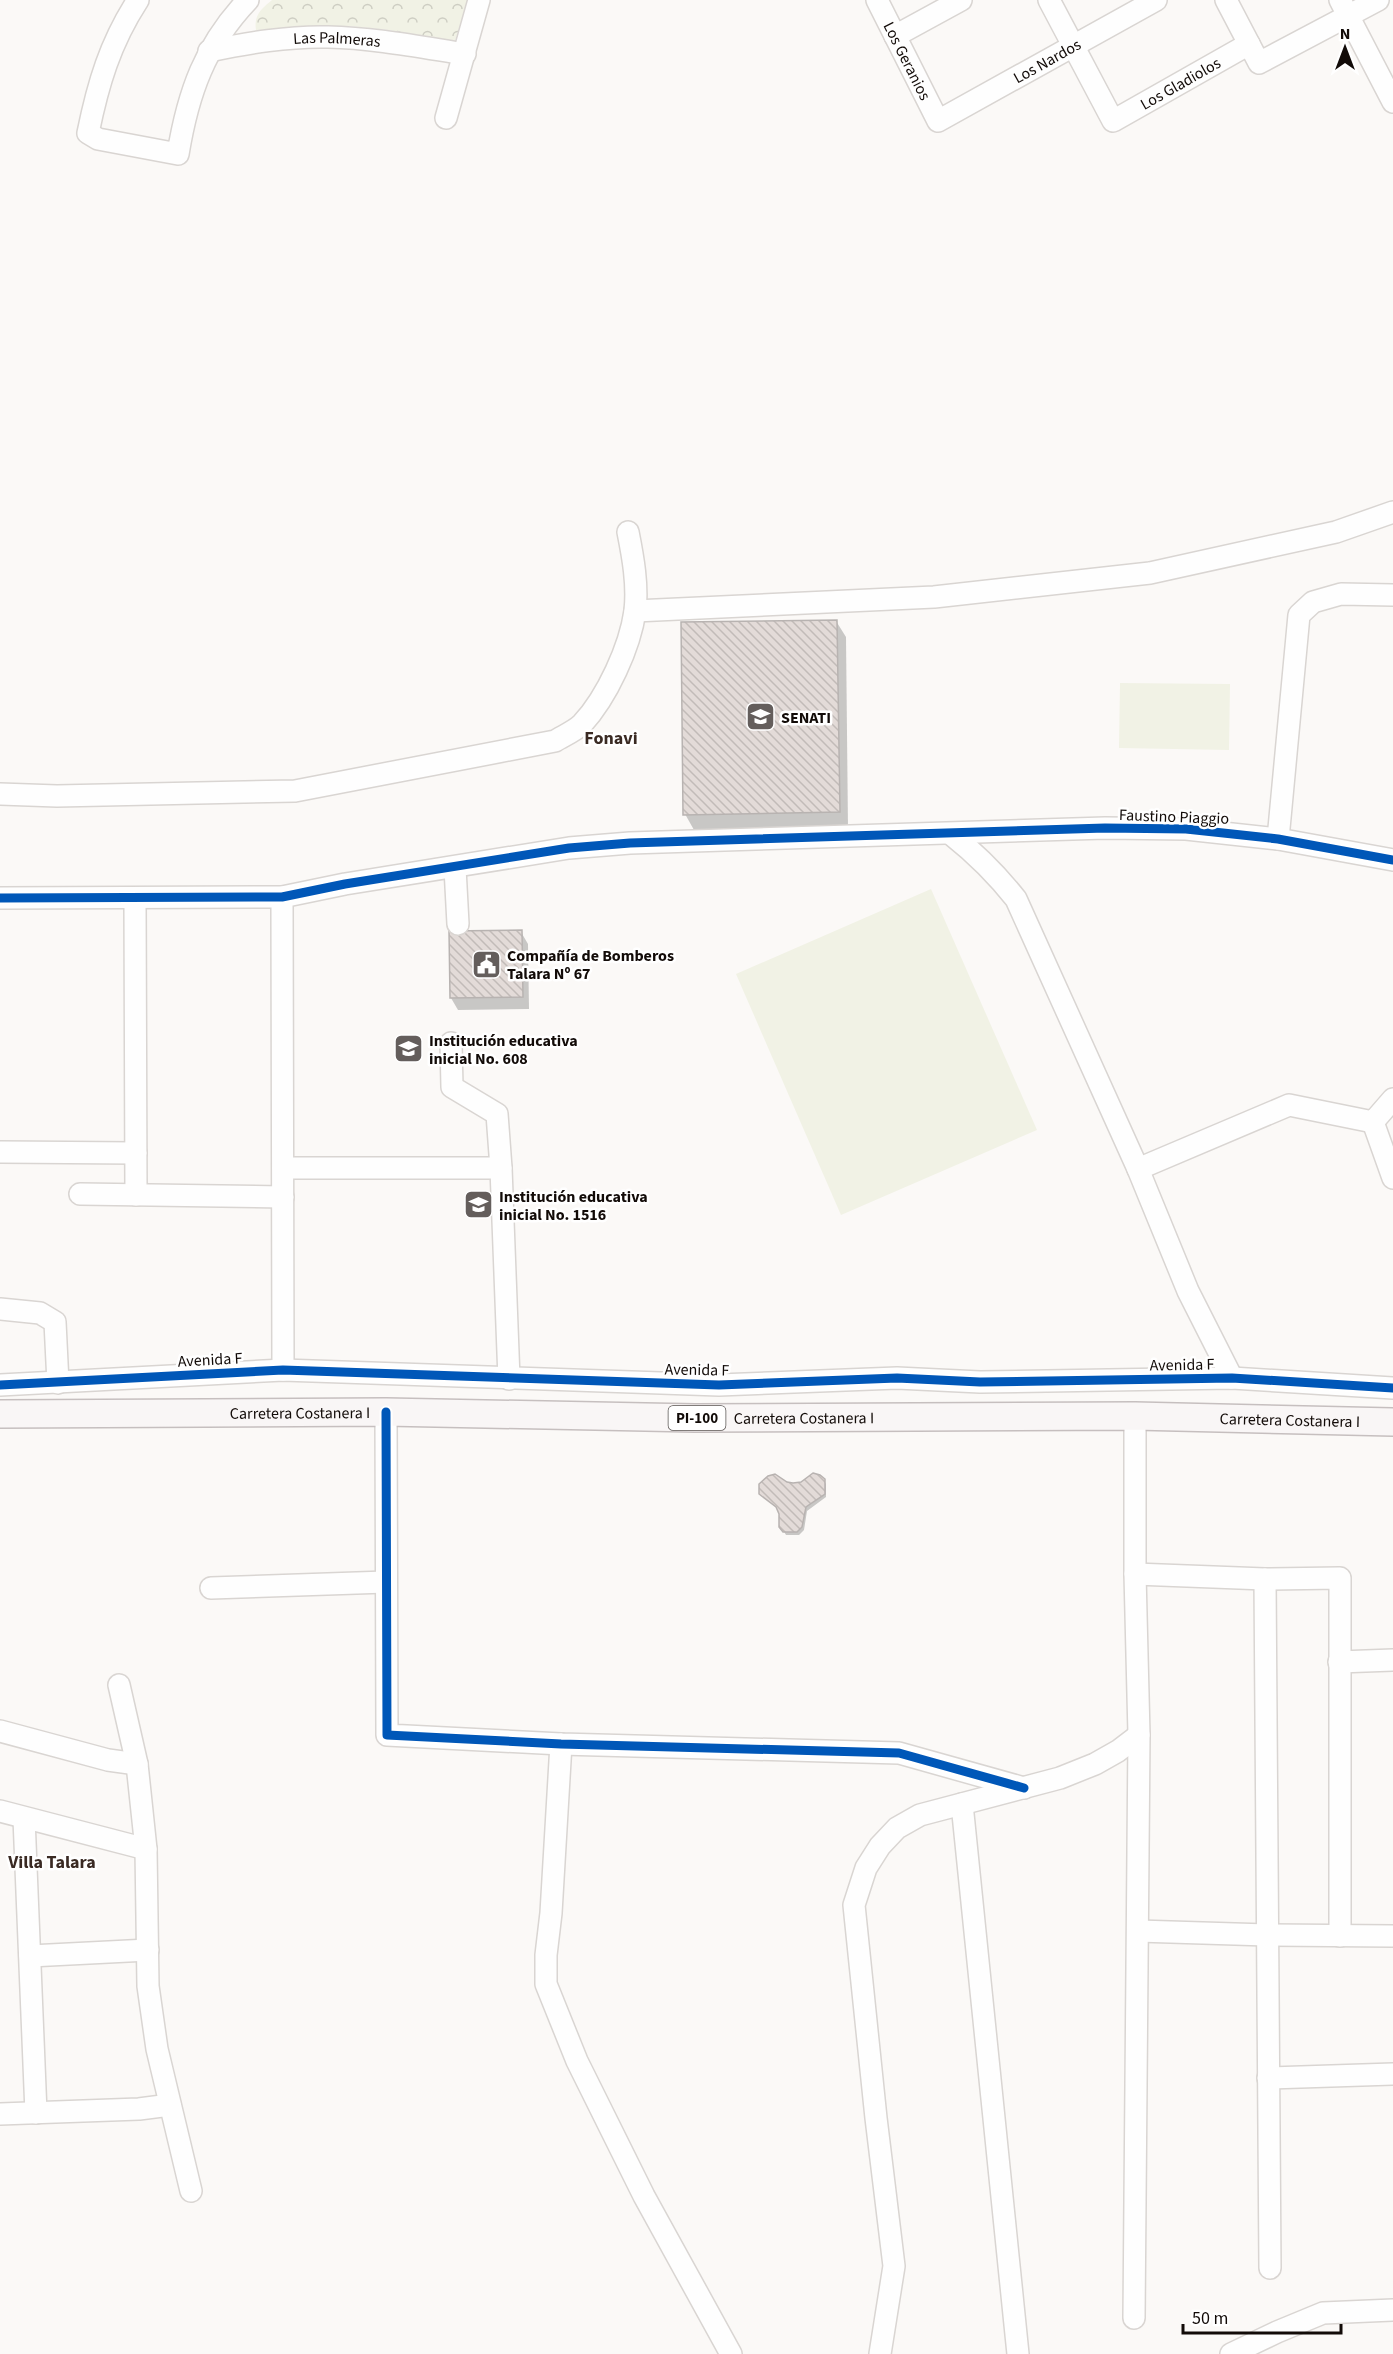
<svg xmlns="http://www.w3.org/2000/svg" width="1393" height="2354" font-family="'Source Sans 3',sans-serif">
	<defs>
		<pattern id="forest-crowns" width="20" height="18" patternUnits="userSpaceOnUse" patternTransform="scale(1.5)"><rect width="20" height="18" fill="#f1f2e5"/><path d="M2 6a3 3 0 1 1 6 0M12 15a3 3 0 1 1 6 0" fill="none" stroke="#cecec3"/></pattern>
		<pattern id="building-back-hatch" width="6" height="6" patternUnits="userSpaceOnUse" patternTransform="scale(1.5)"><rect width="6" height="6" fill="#e3dbd8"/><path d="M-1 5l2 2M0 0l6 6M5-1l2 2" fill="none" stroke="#c2bbb8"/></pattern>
	</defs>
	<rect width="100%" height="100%" fill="#fbf9f7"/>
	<!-- grass -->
	<g fill="#f1f2e5">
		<polygon points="1120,683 1230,684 1229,750 1119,748"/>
		<polygon points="931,889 1037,1130 841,1215 736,974"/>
	</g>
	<!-- forest -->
	<path fill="url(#forest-crowns)" d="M272 0H468L455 41 388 30 350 26 256 30C254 15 261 9 272 0Z"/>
	<!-- shadow -->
	<g fill="#0003">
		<polygon points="836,621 846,637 848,828 694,830 685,814"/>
		<polygon points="521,932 528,944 529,1009 458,1010 451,998"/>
		<polygon points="774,1476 786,1484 824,1480 826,1484 826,1497 807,1511 804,1530 799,1535 786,1535 783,1530 779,1510 760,1493 760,1484 764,1480"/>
	</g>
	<!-- building -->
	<g fill="url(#building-back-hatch)" stroke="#b8b3b1" stroke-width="1.5">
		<polygon points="837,620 840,812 683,815 681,622"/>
		<polygon points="522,930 523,997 450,998 449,931"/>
		<polygon points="813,1473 820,1475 825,1479 825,1494 806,1507 802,1527 797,1532 783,1532 779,1527 779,1514 776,1507 759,1494 759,1484 768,1476 775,1474 787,1482 793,1483 801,1482"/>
	</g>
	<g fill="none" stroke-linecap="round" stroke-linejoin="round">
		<defs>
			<g id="minor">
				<path d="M138 0C110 43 98 84 88 133L98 139 178 154C188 93 205 45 248 0"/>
				<path id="s1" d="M877 0 938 121 1156 0"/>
				<path id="s2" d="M1049 0 1113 121 1249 44"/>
				<polyline points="1226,0 1259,63 1378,0"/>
				<polyline points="1340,0 1393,102"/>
				<polyline points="895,36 961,0"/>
				<path id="s3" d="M209 51C248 43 288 36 328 37 374 38 420 47 465 54"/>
				<polyline points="446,118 479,0"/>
				<polyline points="635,611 934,597 1150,573 1336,532 1393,512"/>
				<path d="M0 794 57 796 295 791 555 741C563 736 575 731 582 724 607 697 630 647 635 611 638 585 633 557 628 532"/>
				<path d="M952 835C976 854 997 875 1016 899L1138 1169 1188 1291 1232 1378"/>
				<polyline points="1278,839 1299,615 1313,602 1341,594 1393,595"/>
				<polyline points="455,868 458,924"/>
				<polyline points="282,897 283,1370"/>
				<polyline points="0,898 282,897 345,884 569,848 630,843 1105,828 1186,829 1278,839 1393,860"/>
				<polyline points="135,898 136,1195"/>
				<polyline points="451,1043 452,1087 497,1114 501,1168 509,1379"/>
				<polyline points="1373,1122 1393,1178"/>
				<polyline points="0,1152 136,1153"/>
				<polyline points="283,1168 501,1168"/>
				<polyline points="1138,1169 1289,1105 1373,1122 1393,1099"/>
				<polyline points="80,1194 283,1197"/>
				<polyline points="0,1309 40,1313 55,1322 58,1383"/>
				<polyline points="0,1385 283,1370 719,1385 897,1378 980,1382 1232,1378 1393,1388"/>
				<polyline points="386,1412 387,1735 561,1744 899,1753 1024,1788"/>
				<polyline points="1135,1574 1265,1579 1340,1578 1340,1936"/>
				<polyline points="1265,1579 1270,2268"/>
				<polyline points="211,1588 386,1582"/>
				<polyline points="1339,1662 1393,1660"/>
				<polyline points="119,1685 137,1764 146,1849 148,1986 157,2049 191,2191"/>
				<polyline points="0,1731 108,1760 137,1764"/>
				<polyline points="561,1744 551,1913 546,1955 546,1984 577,2061 644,2196 731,2354"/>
				<polyline points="962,1804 1018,2354"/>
				<polyline points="0,1811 146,1849"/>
				<polyline points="24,1818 36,2113"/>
				<polyline points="1138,1931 1267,1935 1393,1936"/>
				<polyline points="30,1956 148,1950"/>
				<polyline points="1268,2078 1393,2074"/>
				<polyline points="0,2114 139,2109 170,2105"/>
				<polyline points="1134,2318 1139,1735 1135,1574 1135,1416"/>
				<polyline points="880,2354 894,2266 876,2118 854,1905 866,1868 880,1846 897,1828 920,1815 1060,1778 1095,1764 1118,1751 1139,1735"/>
				<polyline points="1231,2354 1277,2332 1323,2313 1393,2310"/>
			</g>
			<g id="major">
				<path id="s4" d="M0 1414 386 1412 695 1418 1135 1416 1393 1422"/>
			</g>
		</defs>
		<!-- minor casing -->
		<use href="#minor" stroke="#d9d5d2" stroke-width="24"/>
		<!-- major casing -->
		<use href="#major" stroke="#c6bfbf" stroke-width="30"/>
		<!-- minor -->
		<use href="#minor" stroke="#fefefe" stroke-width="21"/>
		<!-- major -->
		<use href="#major" stroke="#f9f6f6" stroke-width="27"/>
		<defs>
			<g id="cycleway">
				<polyline points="0,898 282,897 345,884 569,848 630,843 1105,828 1186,829 1278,839 1393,860"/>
				<polyline points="0,1385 283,1370 719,1385 897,1378 980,1382 1232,1378 1393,1388"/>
				<polyline points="386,1412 387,1735 561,1744 899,1753 1024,1788"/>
			</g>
		</defs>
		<!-- cycleway casing -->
		<use href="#cycleway" stroke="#fff" stroke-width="13"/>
		<!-- cycleway -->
		<use href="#cycleway" stroke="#0057b8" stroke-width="9"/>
	</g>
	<!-- icons -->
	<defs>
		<symbol id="university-square" viewBox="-11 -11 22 22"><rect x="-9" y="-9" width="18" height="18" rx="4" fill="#645e5c" stroke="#fff"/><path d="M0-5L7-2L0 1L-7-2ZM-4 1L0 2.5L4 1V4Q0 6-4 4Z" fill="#fff"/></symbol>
		<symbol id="civic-square" viewBox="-11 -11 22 22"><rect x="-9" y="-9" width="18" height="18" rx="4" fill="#645e5c" stroke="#fff"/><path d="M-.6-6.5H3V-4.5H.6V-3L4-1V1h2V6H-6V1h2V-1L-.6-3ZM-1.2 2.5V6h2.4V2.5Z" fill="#fff"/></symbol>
		<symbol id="school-square" viewBox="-11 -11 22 22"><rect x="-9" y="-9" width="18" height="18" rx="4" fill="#645e5c" stroke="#fff"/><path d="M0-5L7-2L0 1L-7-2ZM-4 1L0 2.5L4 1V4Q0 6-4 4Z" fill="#fff"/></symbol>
	</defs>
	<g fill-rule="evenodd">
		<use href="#university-square" x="744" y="700" width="33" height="33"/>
		<use href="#civic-square" x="470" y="948" width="33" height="33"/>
		<use href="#school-square" x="392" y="1032" width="33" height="33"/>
		<use href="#school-square" x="462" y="1188" width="33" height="33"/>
	</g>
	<g text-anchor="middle" stroke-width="5" stroke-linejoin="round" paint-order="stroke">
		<!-- shield labels -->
		<rect fill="#fff" stroke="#595452" stroke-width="1.5" x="668.5" y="1406" width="57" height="24" rx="4.5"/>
		<g font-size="15" font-weight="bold" fill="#120b08">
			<text x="697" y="1423">PI-100</text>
		</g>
		<!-- street labels -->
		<g font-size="16" fill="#120b08" stroke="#fff">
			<text dy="6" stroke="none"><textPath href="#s3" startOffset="129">Las Palmeras</textPath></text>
			<text dy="6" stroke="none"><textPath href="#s1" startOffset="68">Los Geranios</textPath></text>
			<text dy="6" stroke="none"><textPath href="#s1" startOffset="260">Los Nardos</textPath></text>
			<text dy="6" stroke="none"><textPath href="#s2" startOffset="214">Los Gladiolos</textPath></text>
			<text transform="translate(1174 816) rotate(2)" y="6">Faustino Piaggio</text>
			<text transform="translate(210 1359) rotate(-3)" y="6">Avenida F</text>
			<text transform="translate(1182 1364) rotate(-1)" y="6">Avenida F</text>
			<text transform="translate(697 1369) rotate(1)" y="6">Avenida F</text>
			<text dy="6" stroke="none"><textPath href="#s4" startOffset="300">Carretera Costanera I</textPath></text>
			<text dy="6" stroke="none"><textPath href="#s4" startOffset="804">Carretera Costanera I</textPath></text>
			<text dy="6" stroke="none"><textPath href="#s4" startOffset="1290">Carretera Costanera I</textPath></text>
		</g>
		<!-- poi labels -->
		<g font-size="16" font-weight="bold" fill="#120b08" stroke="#fff" text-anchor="start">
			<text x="781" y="723">SENATI</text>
			<text x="507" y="961">Compañía de Bomberos<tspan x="507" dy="18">Talara Nº 67</tspan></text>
			<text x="429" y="1046">Institución educativa<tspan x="429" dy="18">inicial No. 608</tspan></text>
			<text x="499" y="1202">Institución educativa<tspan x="499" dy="18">inicial No. 1516</tspan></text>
		</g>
		<!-- neighbourhood labels -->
		<g font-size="18" font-weight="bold" fill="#3a2a23" stroke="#fff">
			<text x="611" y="744">Fonavi</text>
			<text x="52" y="1868">Villa Talara</text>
		</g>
	</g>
	<!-- north arrow -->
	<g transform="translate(1345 48)" stroke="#ffffff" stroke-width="4.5" paint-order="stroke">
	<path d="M0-4.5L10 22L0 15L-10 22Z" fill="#120b08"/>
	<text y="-9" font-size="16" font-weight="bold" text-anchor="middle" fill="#120b08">N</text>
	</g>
	<!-- scale -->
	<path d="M1183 2324v9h158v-9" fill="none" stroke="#120b08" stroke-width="3"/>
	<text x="1192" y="2324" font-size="18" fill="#120b08" stroke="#ffffff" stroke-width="4.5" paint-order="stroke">50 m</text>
</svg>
